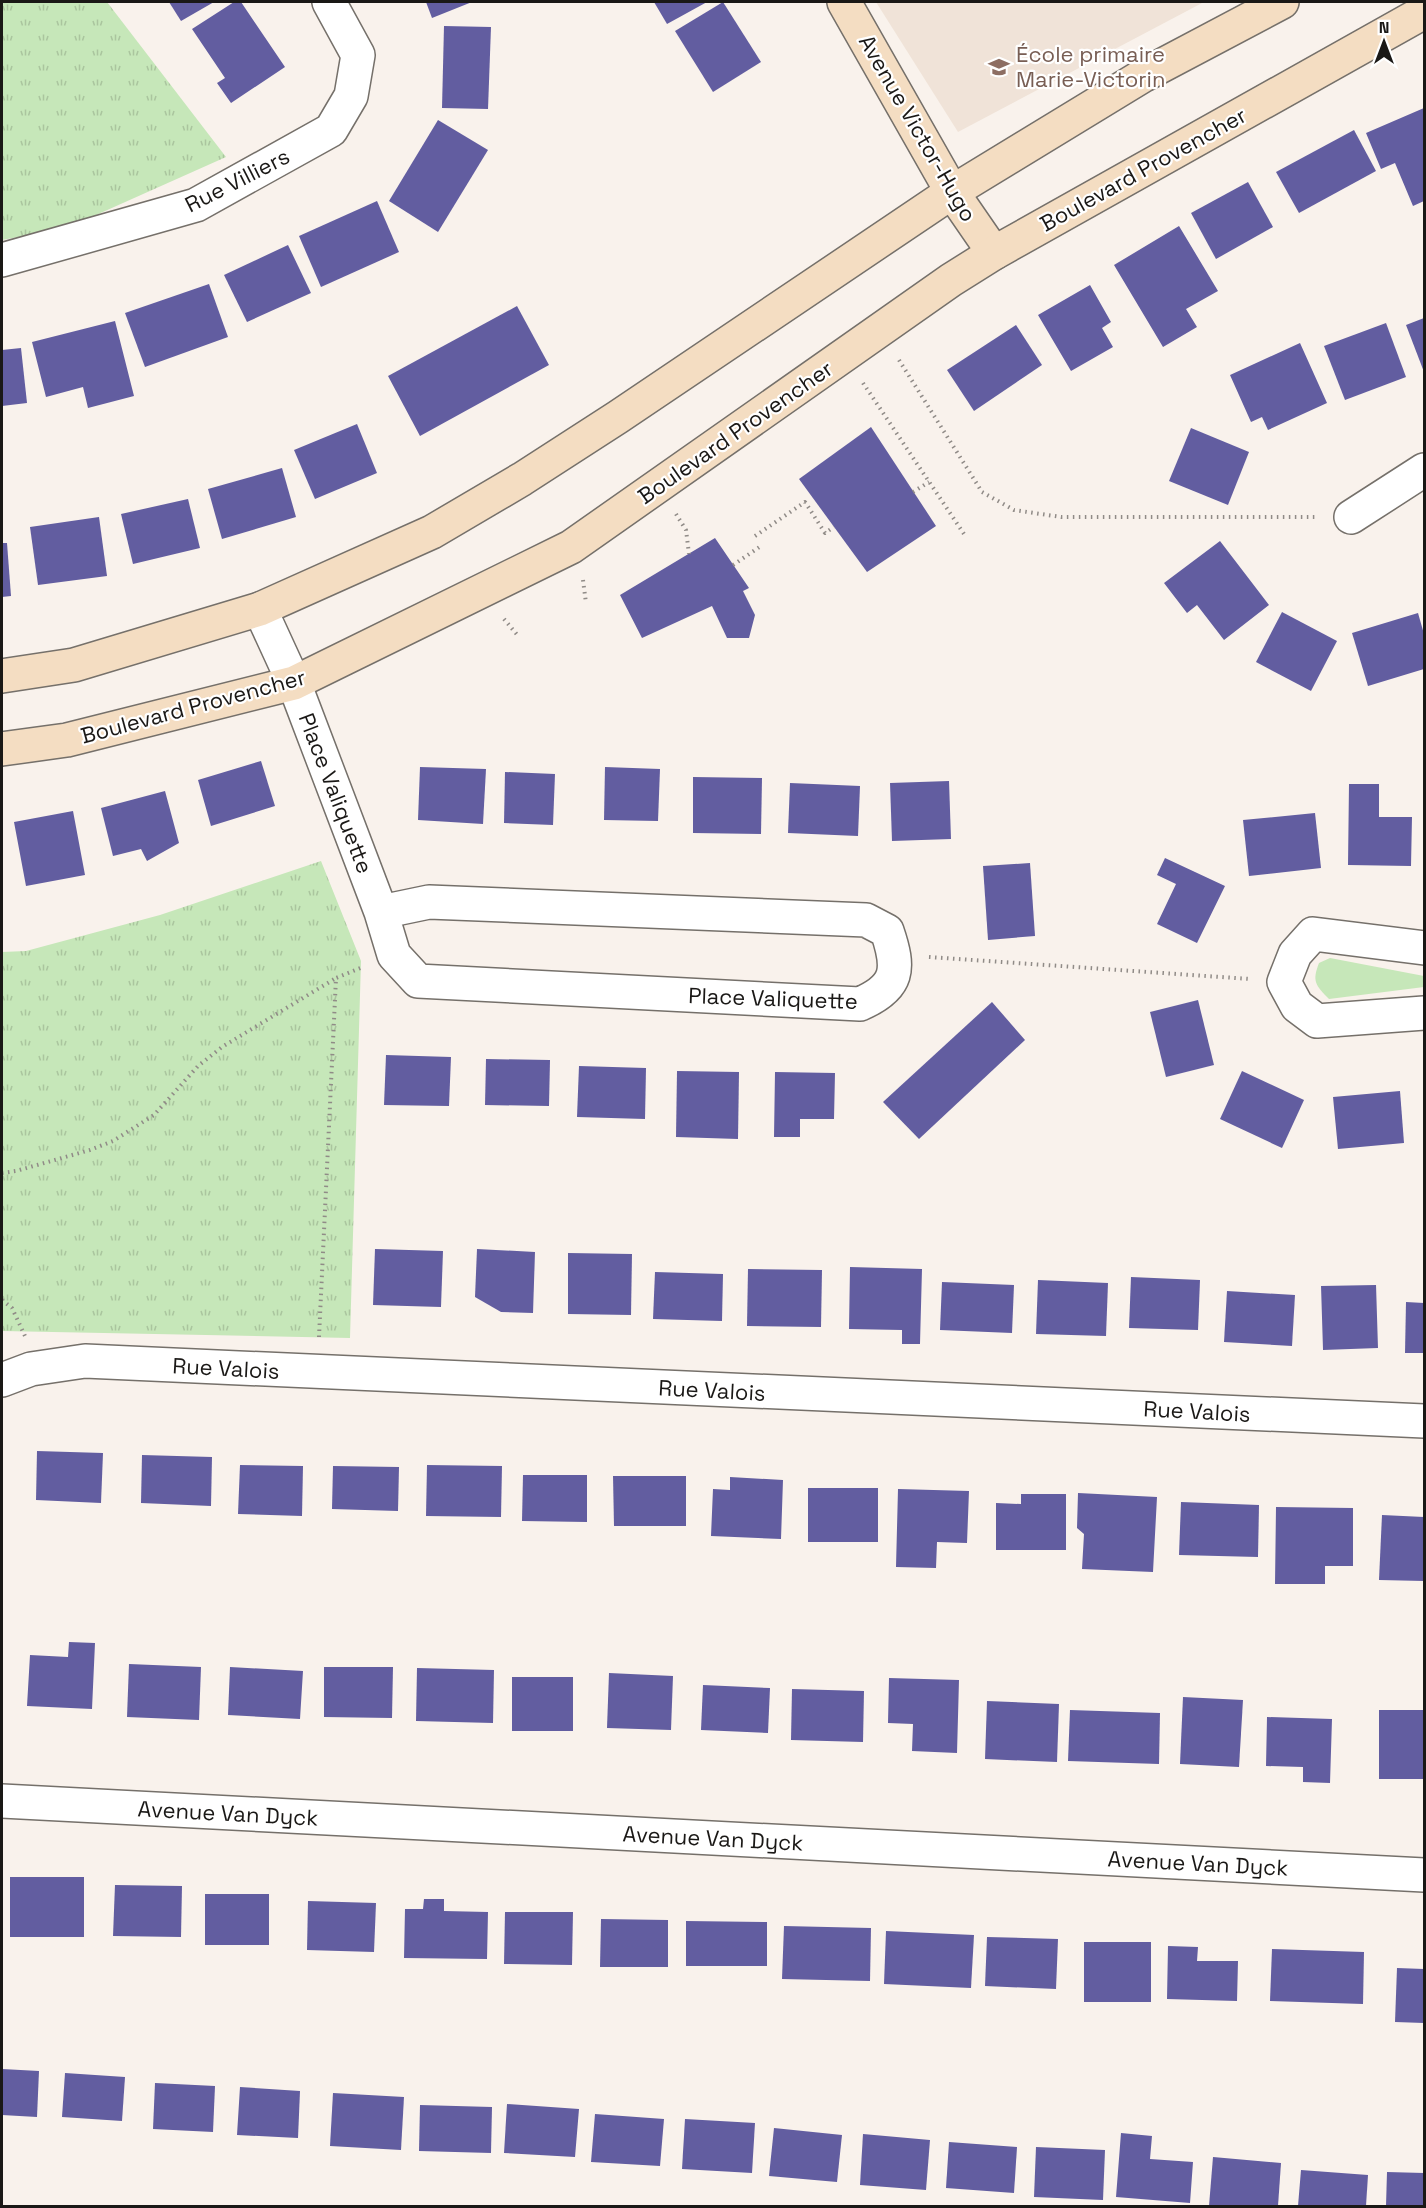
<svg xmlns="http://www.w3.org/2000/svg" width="1426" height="2208" font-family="'Space Grotesk',sans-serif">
	<defs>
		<pattern id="park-tufts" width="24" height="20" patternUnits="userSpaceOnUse" patternTransform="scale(1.5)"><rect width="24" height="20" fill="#c6e7b9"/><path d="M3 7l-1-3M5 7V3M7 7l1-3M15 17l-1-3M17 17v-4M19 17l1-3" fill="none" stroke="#aac59e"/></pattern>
	</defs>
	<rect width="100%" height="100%" fill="#f9f2ec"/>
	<!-- built -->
	<polygon fill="#f0e3d8" points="876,2 1204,2 958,132"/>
	<!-- grass -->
	<path fill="#c6e7b9" d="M1330 958 1424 976V987L1329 999C1315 985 1312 981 1319 963Z"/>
	<!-- park -->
	<g fill="url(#park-tufts)">
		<polygon points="2,2 107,2 226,157 67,228 2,240"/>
		<polygon points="321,861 361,961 350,1338 2,1331 2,952 26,951 160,915"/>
	</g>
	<!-- building -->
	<g fill="#625da0">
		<polygon points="169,2 214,2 181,21"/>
		<polygon points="234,2 241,2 285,67 231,103 217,83 225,78 192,29"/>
		<polygon points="426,2 472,2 432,18"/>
		<polygon points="654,2 707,2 667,24"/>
		<polygon points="723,2 761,62 713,92 675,31"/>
		<polygon points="444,26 491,27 488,109 442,108"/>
		<polygon points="1424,108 1424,201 1413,206 1395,163 1381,169 1366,133"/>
		<polygon points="438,120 488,150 438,232 389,201"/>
		<polygon points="1354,130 1376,171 1299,213 1276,172"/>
		<polygon points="1248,182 1273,227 1216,259 1191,213"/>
		<polygon points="377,201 399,252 321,287 299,236"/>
		<polygon points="1179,226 1218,291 1186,309 1197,327 1163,347 1114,265"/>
		<polygon points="288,245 311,293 247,322 224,275"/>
		<polygon points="209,284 228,337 145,367 125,313"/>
		<polygon points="1090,285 1111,322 1102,328 1113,347 1071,371 1038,315"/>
		<polygon points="517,306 549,365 420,436 388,376"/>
		<polygon points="1424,318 1424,372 1406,325"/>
		<polygon points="115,321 134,396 88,408 83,387 46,397 32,342"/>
		<polygon points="1386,323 1406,377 1345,400 1324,346"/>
		<polygon points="1016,325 1042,365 974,411 947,370"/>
		<polygon points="1300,343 1327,403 1268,430 1262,417 1251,422 1230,375"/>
		<polygon points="21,348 27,403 2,406 2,350"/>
		<polygon points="357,424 377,473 315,499 294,450"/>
		<polygon points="871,427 936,526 867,572 799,479"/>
		<polygon points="1191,428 1249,452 1228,505 1169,481"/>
		<polygon points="282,468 296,517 222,539 208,489"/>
		<polygon points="188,499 200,548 133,564 121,514"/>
		<polygon points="99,517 107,576 38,585 30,527"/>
		<polygon points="715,538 749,588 743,591 755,615 749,638 727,638 712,606 642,638 620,595"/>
		<polygon points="1220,541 1269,605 1224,640 1197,605 1187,613 1164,583"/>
		<polygon points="2,543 7,543 11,596 2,597"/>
		<polygon points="1282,612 1337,641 1311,691 1256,662"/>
		<polygon points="1418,613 1424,634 1424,669 1368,686 1352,633"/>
		<polygon points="261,761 275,806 211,826 198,780"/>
		<polygon points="420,767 486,769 483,824 418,820"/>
		<polygon points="605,767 660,769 658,821 604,820"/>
		<polygon points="505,772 555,774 553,825 504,823"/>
		<polygon points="693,777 762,778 761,834 693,833"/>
		<polygon points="949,781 951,839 892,841 890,783"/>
		<polygon points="790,783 860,786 858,836 788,833"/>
		<polygon points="1349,784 1379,784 1379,817 1412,817 1411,866 1348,865"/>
		<polygon points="165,791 179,843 147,861 141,849 113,856 101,808"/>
		<polygon points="73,811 85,875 26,886 14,822"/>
		<polygon points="1315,813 1321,868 1249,876 1243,820"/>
		<polygon points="1165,858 1225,886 1197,943 1157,924 1176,884 1157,875"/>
		<polygon points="1030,863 1035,936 988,940 983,866"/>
		<polygon points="1198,1000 1214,1065 1166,1077 1150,1012"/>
		<polygon points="992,1002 1025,1040 919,1139 883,1102"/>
		<polygon points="386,1055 451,1057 449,1106 384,1105"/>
		<polygon points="486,1059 550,1060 549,1106 485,1105"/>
		<polygon points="579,1066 646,1068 645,1119 577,1117"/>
		<polygon points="677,1071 739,1072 738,1139 676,1137"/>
		<polygon points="1242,1071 1304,1100 1282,1148 1220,1119"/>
		<polygon points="775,1072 835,1073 834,1119 800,1119 800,1137 774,1137"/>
		<polygon points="1400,1091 1404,1143 1338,1149 1333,1097"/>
		<polygon points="375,1249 443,1251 441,1307 373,1305"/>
		<polygon points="477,1249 535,1252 533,1313 501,1312 475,1297"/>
		<polygon points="568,1253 632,1254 631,1315 568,1314"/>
		<polygon points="850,1267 922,1269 920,1344 902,1344 902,1330 849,1329"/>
		<polygon points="748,1269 822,1270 821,1327 747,1326"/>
		<polygon points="655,1272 723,1274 722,1321 653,1319"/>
		<polygon points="1131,1277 1200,1280 1198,1330 1129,1328"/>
		<polygon points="1038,1280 1108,1283 1106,1336 1036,1334"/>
		<polygon points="942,1282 1014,1285 1012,1333 940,1330"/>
		<polygon points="1376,1285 1378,1348 1323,1350 1321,1286"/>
		<polygon points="1227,1291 1295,1295 1292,1346 1224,1342"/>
		<polygon points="1406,1302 1424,1303 1424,1353 1405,1353"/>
		<polygon points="37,1451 103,1453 101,1503 36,1500"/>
		<polygon points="142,1455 212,1457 211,1506 141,1503"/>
		<polygon points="240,1465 303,1466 302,1516 238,1514"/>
		<polygon points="427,1465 502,1466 501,1517 426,1516"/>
		<polygon points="333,1466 399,1467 398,1511 332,1509"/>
		<polygon points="523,1475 587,1475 587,1522 522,1521"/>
		<polygon points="613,1476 686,1476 686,1526 614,1526"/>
		<polygon points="730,1477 783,1480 781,1539 711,1536 713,1489 730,1490"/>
		<rect x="808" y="1488" width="70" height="54"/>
		<polygon points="898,1489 969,1491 967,1543 937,1542 936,1568 896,1567"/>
		<polygon points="1078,1493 1157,1497 1153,1572 1082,1569 1084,1534 1077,1528"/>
		<polygon points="1021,1494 1066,1494 1066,1550 996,1550 996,1503 1021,1504"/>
		<polygon points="1181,1502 1259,1505 1258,1557 1179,1555"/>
		<polygon points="1276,1507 1353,1508 1353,1566 1325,1566 1325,1584 1275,1584"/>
		<polygon points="1382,1515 1424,1517 1424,1581 1379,1580"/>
		<polygon points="69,1642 95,1643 92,1709 27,1706 30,1655 68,1657"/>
		<polygon points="129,1664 201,1667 199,1720 127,1717"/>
		<polygon points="230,1667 303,1671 300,1719 228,1715"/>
		<polygon points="324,1667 393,1667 392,1718 324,1717"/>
		<polygon points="417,1668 494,1670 493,1723 416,1721"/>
		<polygon points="609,1673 673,1676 671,1730 607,1728"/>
		<rect x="512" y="1677" width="61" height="54"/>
		<polygon points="889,1678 959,1680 957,1753 912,1751 913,1724 888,1723"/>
		<polygon points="703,1685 770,1688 768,1733 701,1730"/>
		<polygon points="792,1689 864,1691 863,1742 791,1740"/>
		<polygon points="1183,1697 1243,1700 1239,1767 1180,1764"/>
		<polygon points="987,1701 1059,1704 1057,1762 985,1759"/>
		<polygon points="1070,1710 1160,1713 1159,1764 1068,1761"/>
		<rect x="1379" y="1710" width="45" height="69"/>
		<polygon points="1267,1717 1332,1719 1330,1783 1303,1782 1303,1767 1266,1766"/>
		<rect x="10" y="1877" width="74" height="60"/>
		<polygon points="115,1885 182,1886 181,1937 113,1936"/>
		<rect x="205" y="1894" width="64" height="51"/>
		<polygon points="424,1899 444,1899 444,1911 488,1912 487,1959 404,1958 405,1909 423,1909"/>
		<polygon points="308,1901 376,1903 374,1952 307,1950"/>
		<polygon points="505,1912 573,1912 572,1965 504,1964"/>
		<polygon points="601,1919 668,1920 668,1967 600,1967"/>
		<polygon points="686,1921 767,1922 767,1966 686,1966"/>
		<polygon points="784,1926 871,1928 870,1981 782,1979"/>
		<polygon points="886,1931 974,1935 971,1988 884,1984"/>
		<polygon points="987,1937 1058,1939 1056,1989 985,1986"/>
		<rect x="1084" y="1942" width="67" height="60"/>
		<polygon points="1168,1946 1198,1947 1197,1961 1238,1961 1237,2001 1167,1999"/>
		<polygon points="1272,1949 1364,1952 1363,2004 1270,2001"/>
		<polygon points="1397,1968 1424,1969 1424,2023 1395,2022"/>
		<polygon points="2,2069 39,2071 37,2117 2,2115"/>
		<polygon points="65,2073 125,2077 122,2121 62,2117"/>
		<polygon points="155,2083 215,2086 213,2132 153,2129"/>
		<polygon points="240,2087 300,2091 298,2138 237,2135"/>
		<polygon points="333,2093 404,2097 401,2150 330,2146"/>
		<polygon points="507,2104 579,2109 575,2157 504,2153"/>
		<polygon points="420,2105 492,2107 491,2153 419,2151"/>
		<polygon points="595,2114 664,2119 660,2166 591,2162"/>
		<polygon points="685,2119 755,2123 752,2173 682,2169"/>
		<polygon points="774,2128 842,2135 837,2182 769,2176"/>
		<polygon points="1121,2133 1152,2136 1150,2159 1193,2162 1190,2203 1116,2197"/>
		<polygon points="863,2134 930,2140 926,2190 860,2185"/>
		<polygon points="949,2142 1017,2147 1014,2193 946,2188"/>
		<polygon points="1036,2147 1105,2150 1103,2200 1034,2197"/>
		<polygon points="1213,2157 1281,2163 1278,2206 1209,2206"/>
		<polygon points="1301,2170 1368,2175 1366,2206 1298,2206"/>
		<polygon points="1387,2172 1424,2173 1424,2206 1386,2206"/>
	</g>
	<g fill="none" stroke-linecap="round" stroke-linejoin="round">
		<defs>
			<g id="street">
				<polyline points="2,260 196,205 331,130 351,96 358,55 329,2"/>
				<polyline points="1351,517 1424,470"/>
				<path d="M260 609 294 683 381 912 394 955 418 981 860 1004C899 987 900 969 887 931L866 920 429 902 381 912"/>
				<polyline points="1424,948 1313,934 1295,954 1284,982 1297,1006 1317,1021 1424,1013"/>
				<polyline points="2,1380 31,1369 85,1361 1424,1421"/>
				<polyline points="2,1801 1424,1875"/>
			</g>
			<g id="secondary">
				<polyline points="844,2 952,192 994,253"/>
				<polyline points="2,676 74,665 260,609 432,532 522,479 618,417 952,192 1144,75 1282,2"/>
				<polyline points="2,749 67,740 294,683 571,547 951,280 994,253 1424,12"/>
			</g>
		</defs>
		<!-- street casing -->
		<use href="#street" stroke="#75706a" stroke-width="36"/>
		<!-- secondary casing -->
		<use href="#secondary" stroke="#75706a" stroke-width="36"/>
		<!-- path -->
		<g stroke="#908b87" stroke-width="4" stroke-dasharray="1.5 4.5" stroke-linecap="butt">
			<polyline points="899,360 982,492 1014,510 1061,517 1317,517"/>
			<polyline points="863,383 966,537"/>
			<polyline points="913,492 929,482"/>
			<polyline points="676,514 686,530 689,554"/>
			<polyline points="755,536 805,502 825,533 834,527"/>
			<polyline points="733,565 761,546"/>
			<polyline points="583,580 586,603"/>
			<polyline points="504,619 519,637"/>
			<polyline points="929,957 1250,979"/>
			<polyline points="2,1173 16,1171 90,1150 113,1141 154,1115 198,1066 222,1047 336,978"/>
			<polyline points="2,1300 12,1308 25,1336"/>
			<polyline points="319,1337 336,978 363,967"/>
		</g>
		<!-- street -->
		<use href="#street" stroke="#fff" stroke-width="33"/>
		<!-- secondary -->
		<use href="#secondary" stroke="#f4ddc2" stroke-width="33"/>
	</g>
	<!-- icons -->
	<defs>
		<symbol id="school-bare" viewBox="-9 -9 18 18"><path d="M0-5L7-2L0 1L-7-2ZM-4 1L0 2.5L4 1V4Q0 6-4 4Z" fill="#8d6e63" stroke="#fff" stroke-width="2.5" paint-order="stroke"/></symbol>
	</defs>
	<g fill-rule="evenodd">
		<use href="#school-bare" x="984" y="52" width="30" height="30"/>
	</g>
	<g text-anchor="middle" stroke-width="4.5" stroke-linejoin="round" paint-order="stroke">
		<!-- education labels -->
		<g font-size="22" fill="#785e54" stroke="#fff" text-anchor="start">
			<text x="1016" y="62">École primaire<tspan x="1016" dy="25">Marie-Victorin</tspan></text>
		</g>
		<!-- street labels -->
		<g font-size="22" fill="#1a1816" stroke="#fff">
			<text transform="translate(918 128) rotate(60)" y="8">Avenue Victor-Hugo</text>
			<text transform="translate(1143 169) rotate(-29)" y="8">Boulevard Provencher</text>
			<text transform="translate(237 180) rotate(-27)" y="8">Rue Villiers</text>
			<text transform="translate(735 432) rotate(-35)" y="8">Boulevard Provencher</text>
			<text transform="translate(193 706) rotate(-15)" y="8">Boulevard Provencher</text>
			<text transform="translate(336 793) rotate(69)" y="8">Place Valiquette</text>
			<text transform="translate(773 998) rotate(2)" y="8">Place Valiquette</text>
			<text transform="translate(226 1368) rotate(3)" y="8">Rue Valois</text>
			<text transform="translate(712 1390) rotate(3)" y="8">Rue Valois</text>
			<text transform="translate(1197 1411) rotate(3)" y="8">Rue Valois</text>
			<text transform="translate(228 1813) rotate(3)" y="8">Avenue Van Dyck</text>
			<text transform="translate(713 1838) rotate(3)" y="8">Avenue Van Dyck</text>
			<text transform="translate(1198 1863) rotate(3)" y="8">Avenue Van Dyck</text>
		</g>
	</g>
	<!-- border -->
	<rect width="1426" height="2208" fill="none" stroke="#1a1816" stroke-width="6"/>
	<!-- north arrow -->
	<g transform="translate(1384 42)" stroke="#ffffff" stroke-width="4.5" paint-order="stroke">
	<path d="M0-4.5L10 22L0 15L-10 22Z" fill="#1a1816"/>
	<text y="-9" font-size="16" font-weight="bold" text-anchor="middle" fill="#1a1816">N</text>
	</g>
</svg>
